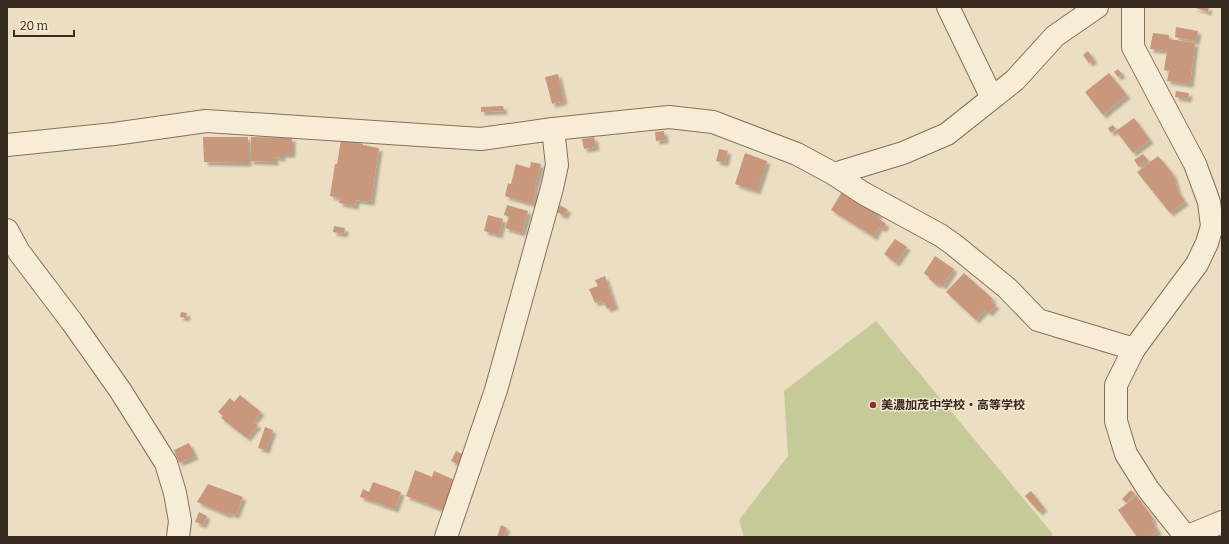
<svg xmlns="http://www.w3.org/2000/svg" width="1229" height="544" font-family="Bitter,'Noto Sans JP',serif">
	<defs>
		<filter id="shadow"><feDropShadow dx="3.5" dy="3.5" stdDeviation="1" flood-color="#0004"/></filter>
	</defs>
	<rect width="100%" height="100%" fill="#ecdec3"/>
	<!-- park -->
	<polygon fill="#c6ca98" points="876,321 1052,533 1052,537 744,537 739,520 788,456 784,391"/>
	<!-- building -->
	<g fill="#c9977b" filter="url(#shadow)">
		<polygon points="1193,7 1209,7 1208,12"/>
		<polygon points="1176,27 1198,31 1196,41 1175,37"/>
		<polygon points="1153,33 1169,35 1169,39 1195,43 1190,84 1167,81 1169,71 1164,70 1167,51 1150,49"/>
		<polygon points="1088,51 1094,60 1089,63 1083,55"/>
		<polygon points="1118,69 1122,74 1118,77 1114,72"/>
		<polygon points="1109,73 1127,95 1103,115 1085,92"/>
		<polygon points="558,74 564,101 552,104 545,77"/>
		<polygon points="1176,91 1189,93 1188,99 1175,97"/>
		<polygon points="503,106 504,111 481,112 481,107"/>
		<polygon points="1134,118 1150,140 1133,153 1116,131"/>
		<polygon points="1113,125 1116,129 1111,133 1108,128"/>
		<polygon points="664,131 665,140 656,141 655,132"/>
		<polygon points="203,137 248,137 248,163 204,162"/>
		<polygon points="251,137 292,138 292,154 282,154 282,158 275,157 275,162 250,161"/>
		<polygon points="594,137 596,147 584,149 582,139"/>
		<polygon points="341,140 363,144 363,145 379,148 371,202 356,200 355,206 339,203 340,198 330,196 335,164 337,164"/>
		<polygon points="719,149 728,151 725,163 716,161"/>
		<polygon points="745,153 767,161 757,191 735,184"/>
		<polygon points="1143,154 1148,160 1139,167 1134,160"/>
		<polygon points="1158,156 1173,174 1178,191 1185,202 1170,213 1137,172"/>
		<polygon points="531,162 541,164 534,189 536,189 533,204 505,196 508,183 511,184 516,164 530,168"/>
		<polygon points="843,190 879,213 877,217 886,224 883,229 879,227 874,237 831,210"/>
		<polygon points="507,205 528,211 522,233 505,228 509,217 504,215"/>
		<polygon points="560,205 568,210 564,216 557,212"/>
		<polygon points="488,215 503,219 499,235 484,231"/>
		<polygon points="334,226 345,228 344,234 333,232"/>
		<polygon points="895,239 907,247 896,263 884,254"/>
		<polygon points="935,256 954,269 943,286 938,283 937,285 929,279 930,278 924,273"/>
		<polygon points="964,273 993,299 991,301 996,305 989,313 985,310 976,320 946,292"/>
		<polygon points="605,276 615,306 607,309 604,302 602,303 601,301 595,303 589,289 598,286 595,280"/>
		<polygon points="181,312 187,313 186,318 180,317"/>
		<polygon points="240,395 261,412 253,422 258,425 247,438 221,418 223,416 218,412 230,398 234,402"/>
		<polygon points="265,427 273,430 266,450 258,448"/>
		<polygon points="189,443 195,456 179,463 174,450"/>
		<polygon points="456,451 466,456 461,466 451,461"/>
		<polygon points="415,470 432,477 434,471 457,481 446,511 406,496"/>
		<polygon points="373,482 401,492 395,509 360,497 363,489 369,492"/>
		<polygon points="208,484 243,497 236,515 229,513 228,515 197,502"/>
		<polygon points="1131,490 1135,494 1126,503 1122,499"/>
		<polygon points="1031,491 1044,508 1039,512 1025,496"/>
		<polygon points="1137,496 1154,520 1152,521 1158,531 1149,537 1137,537 1118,510"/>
		<polygon points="199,512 207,516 203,525 195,522"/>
		<polygon points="501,525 507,528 503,537 497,537"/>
	</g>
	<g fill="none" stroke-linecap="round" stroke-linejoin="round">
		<defs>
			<g id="minor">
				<polyline points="948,7 992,98"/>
				<polyline points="1133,7 1133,47 1195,164 1209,202 1212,226 1207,243 1197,264 1134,349 1116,385 1116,421 1126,454 1148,489 1186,537"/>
				<polyline points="7,145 114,134 206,121 481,139 553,129 669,117 713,122 797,154 834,174 863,193 940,235 953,244 1007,288 1038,320 1134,349"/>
				<polyline points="834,174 903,153 947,134 1015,80 1055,36 1097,7"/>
				<polyline points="7,230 19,252 72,322 120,390 166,463 175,493 180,521 178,537"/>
				<polyline points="446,537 496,390 552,188 557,165 553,129"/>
				<polyline points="1186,537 1222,522"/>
			</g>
		</defs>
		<!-- minor casing -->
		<use href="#minor" stroke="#866f5b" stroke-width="24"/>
		<!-- minor -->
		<use href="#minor" stroke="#f7ecd6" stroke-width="22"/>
	</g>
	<!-- markers -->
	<circle fill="#922d33" stroke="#f4e8d3" stroke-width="1.5" cx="873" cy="405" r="4"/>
	<g text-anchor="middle" stroke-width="3" stroke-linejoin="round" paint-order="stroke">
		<!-- poi labels -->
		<g font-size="12" font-weight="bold" fill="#36291e" stroke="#f4e8d3" text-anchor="start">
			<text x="881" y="409">美濃加茂中学校・高等学校</text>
		</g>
	</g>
	<!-- border -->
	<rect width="1229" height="544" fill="none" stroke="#36291e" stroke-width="16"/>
	<!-- scale -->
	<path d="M14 30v6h60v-6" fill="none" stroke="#36291e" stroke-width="2"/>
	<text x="20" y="30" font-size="12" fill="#36291e" stroke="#f4e8d3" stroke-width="3" paint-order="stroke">20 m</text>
</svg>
